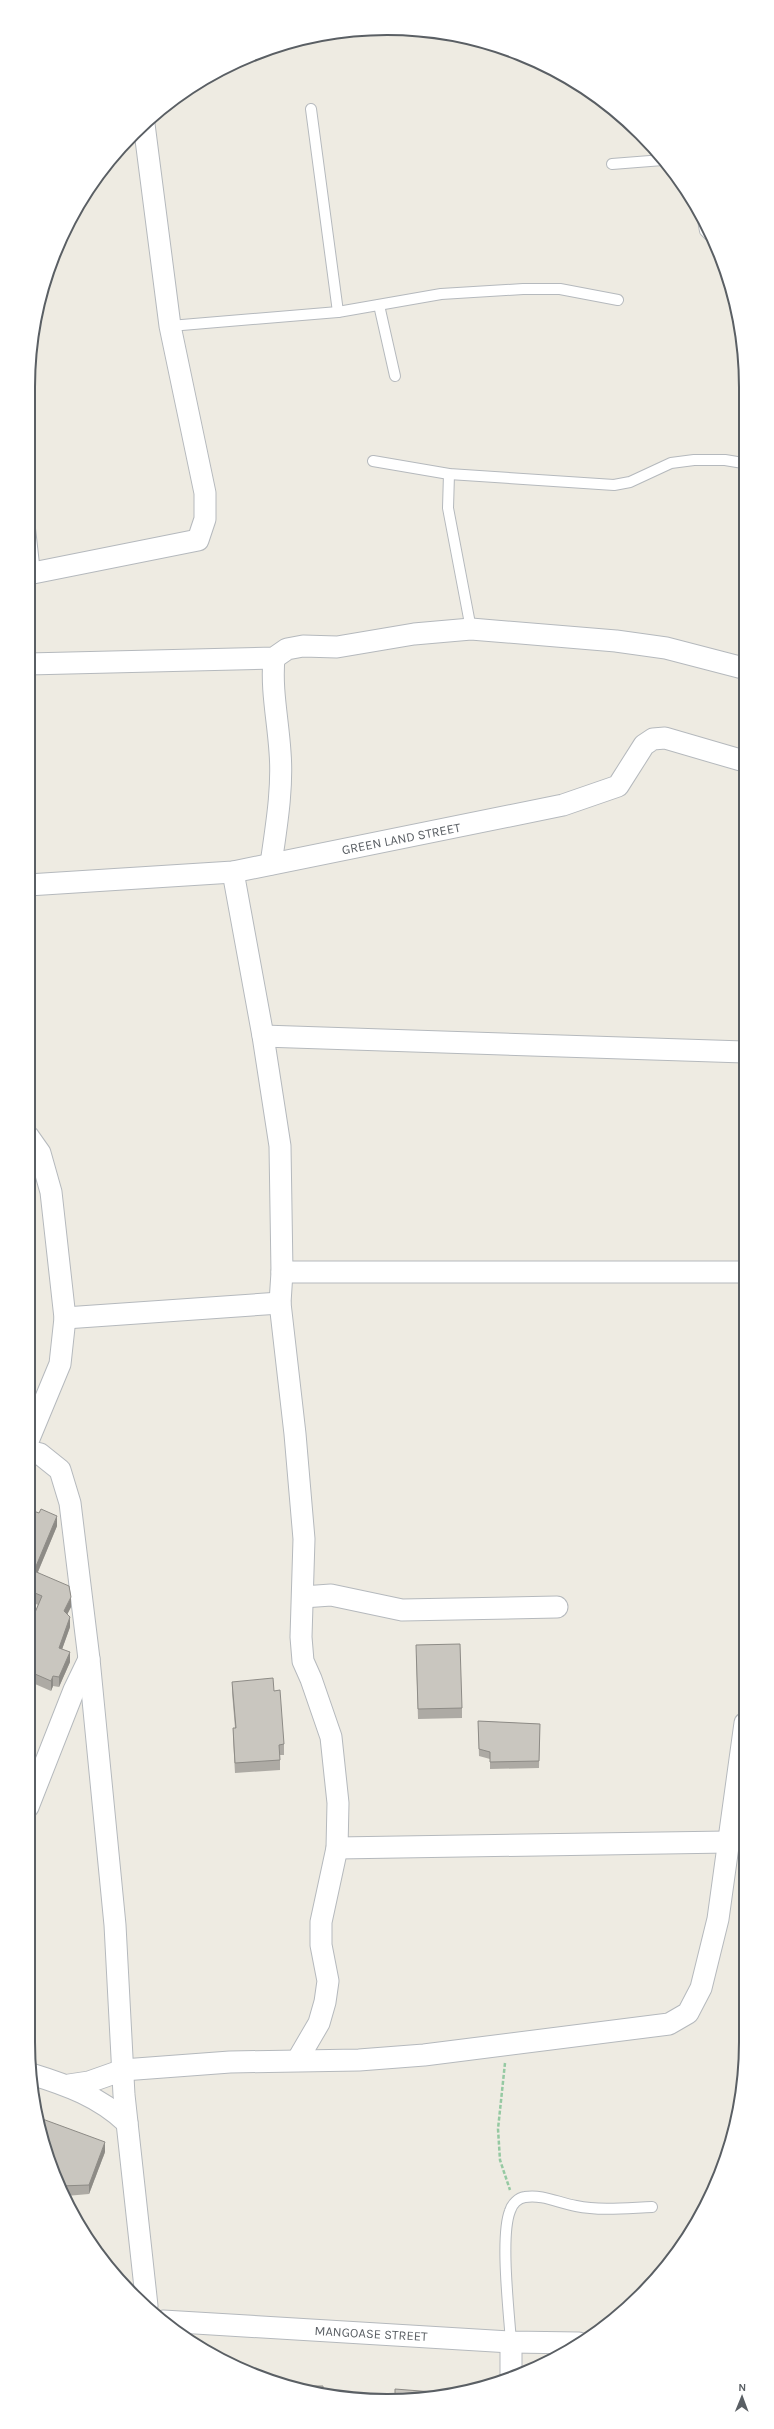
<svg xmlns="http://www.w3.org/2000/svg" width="774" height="2429" font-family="Karla,sans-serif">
	<rect width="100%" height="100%" fill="#eeebe2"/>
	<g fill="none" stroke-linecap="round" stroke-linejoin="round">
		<defs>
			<g id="lane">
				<polyline points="311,109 338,312"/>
				<polyline points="612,164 663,160"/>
				<polyline points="703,220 705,231 712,238"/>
				<polyline points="379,305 395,376"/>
				<polyline points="170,326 338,312 441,294 523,289 560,289 618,300"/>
				<polyline points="373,461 449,474 614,485 630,482 671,463 694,460 725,460 743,463"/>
				<polyline points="449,474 448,508 471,629"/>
				<polyline points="28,511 35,573"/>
				<path d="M511 2342C509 2312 500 2236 510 2211 512 2204 518 2198 525 2197 542 2194 559 2203 576 2206 601 2211 627 2208 652 2207"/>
			</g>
			<g id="street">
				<polyline points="28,574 198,540 205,519 205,493 170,326 144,124"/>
				<polyline points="28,664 274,658 287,649 303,646 337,647 414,634 471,629 616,641 666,648 743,668"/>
				<path d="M271 864C276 828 283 789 280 752 278 720 271 690 274 658"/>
				<polyline points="233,872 263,1036 280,1146 282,1272 280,1303 295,1434 304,1539 301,1637 303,1661 311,1679 331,1737 338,1803 337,1848 321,1922 321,1945 328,1981 325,2002 319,2023 298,2059"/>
				<polyline points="28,885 233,872 563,805 618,786 644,745 653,739 665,738 744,761"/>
				<polyline points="263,1036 744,1052"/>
				<polyline points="28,1136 40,1153 51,1192 65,1318 60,1364 28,1441"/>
				<polyline points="282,1272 745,1272"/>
				<polyline points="65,1318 280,1303"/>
				<polyline points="28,1451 40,1454 60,1470 70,1503 89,1659 115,1925 124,2095 147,2306"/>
				<polyline points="303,1597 331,1595 402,1610 557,1607"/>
				<polyline points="28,1807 74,1690 89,1659"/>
				<polyline points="337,1848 728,1842"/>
				<path d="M31 2074C67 2085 100 2097 127 2123"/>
				<polyline points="69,2085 89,2082 123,2070 230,2062 359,2060 424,2055 669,2024 688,2013 701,1988 718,1919 745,1723"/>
				<polyline points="163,2321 511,2342 579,2343"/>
				<polyline points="511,2377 511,2342"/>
			</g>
		</defs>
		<!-- lane casing -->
		<use href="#lane" stroke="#b5b9bd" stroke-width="12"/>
		<!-- street casing -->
		<use href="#street" stroke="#b5b9bd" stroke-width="23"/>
		<!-- path -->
		<polyline stroke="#95c9a2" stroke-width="2.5" stroke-dasharray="4 2" stroke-linecap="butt" points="505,2063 498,2129 500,2160 510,2190"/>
		<!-- lane -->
		<use href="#lane" stroke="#fff" stroke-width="10"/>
		<!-- street -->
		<use href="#street" stroke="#fff" stroke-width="21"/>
	</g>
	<!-- wall -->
	<g fill="#adaaa4">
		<polygon points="28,1509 57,1526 38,1572 71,1607 67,1614 70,1627 62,1649 70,1662 59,1687 53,1686 51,1691 35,1684 31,1693 28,1692 28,1629 38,1605 28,1600"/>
		<polygon points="416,1655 462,1708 462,1718 418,1719"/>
		<polygon points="232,1682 274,1691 284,1744 284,1755 280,1755 280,1770 235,1773 233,1738 233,1728 235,1728 232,1692"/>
		<polygon points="478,1721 540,1724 539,1768 490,1769 490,1759 479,1756"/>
		<polygon points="105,2152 89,2194 66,2196 55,2179"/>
	</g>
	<!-- shaded-wall -->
	<g fill="#8d8b86">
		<polygon points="57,1516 57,1526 34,1581 34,1571"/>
		<polygon points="71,1597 71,1607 64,1621 64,1611"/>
		<polygon points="70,1617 70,1627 59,1658 59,1648"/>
		<polygon points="70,1652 70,1662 59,1687 59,1677"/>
		<polygon points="35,1674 35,1684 31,1693 31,1683"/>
		<polygon points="53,1676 53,1686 51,1691 51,1681"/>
		<polygon points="105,2142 105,2152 89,2194 89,2185"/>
	</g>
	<!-- building -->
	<g fill="#c9c6bf" stroke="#8d8b86">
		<polygon points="28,1509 39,1513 41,1509 57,1516 34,1571 69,1586 71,1597 64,1611 70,1617 59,1648 70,1652 59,1677 53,1676 51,1681 35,1674 31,1683 28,1682 28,1640 31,1634 28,1633 28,1629 42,1596 28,1590"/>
		<polygon points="460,1644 462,1708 418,1709 416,1645"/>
		<polygon points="273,1678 274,1691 280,1690 284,1744 279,1745 280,1760 235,1763 233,1728 236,1728 232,1682"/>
		<polygon points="478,1721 540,1724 539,1761 490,1762 490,1752 479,1749"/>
		<polygon points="37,2117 105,2142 89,2185 60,2186 55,2179"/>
		<polygon points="300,2386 323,2386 323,2393"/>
		<polygon points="395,2389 446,2393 446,2394 411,2400 395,2400"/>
	</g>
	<g text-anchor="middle" stroke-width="3.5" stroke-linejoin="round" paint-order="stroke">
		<!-- street labels -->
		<g font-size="13" fill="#5a5f64" stroke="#fff">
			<text transform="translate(401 838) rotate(-11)" y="5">GREEN LAND STREET</text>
			<text transform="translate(371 2333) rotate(3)" y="5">MANGOASE STREET</text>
		</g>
	</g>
	<!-- crop -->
	<path d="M0 0H774V2429H0ZM387 35H387A352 352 0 0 1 739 387V2042A352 352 0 0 1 387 2394H387A352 352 0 0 1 35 2042V387A352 352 0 0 1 387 35Z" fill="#fff" fill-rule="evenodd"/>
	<path fill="none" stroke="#5a5f64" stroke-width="2" d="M387 35H387A352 352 0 0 1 739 387V2042A352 352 0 0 1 387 2394H387A352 352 0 0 1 35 2042V387A352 352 0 0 1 387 35Z"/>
	<!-- north arrow -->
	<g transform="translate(742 2397) rotate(1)" stroke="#ffffff" stroke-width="3" paint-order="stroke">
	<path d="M0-3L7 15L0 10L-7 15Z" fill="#5a5f64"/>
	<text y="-6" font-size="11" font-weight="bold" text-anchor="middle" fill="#5a5f64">N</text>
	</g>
</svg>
